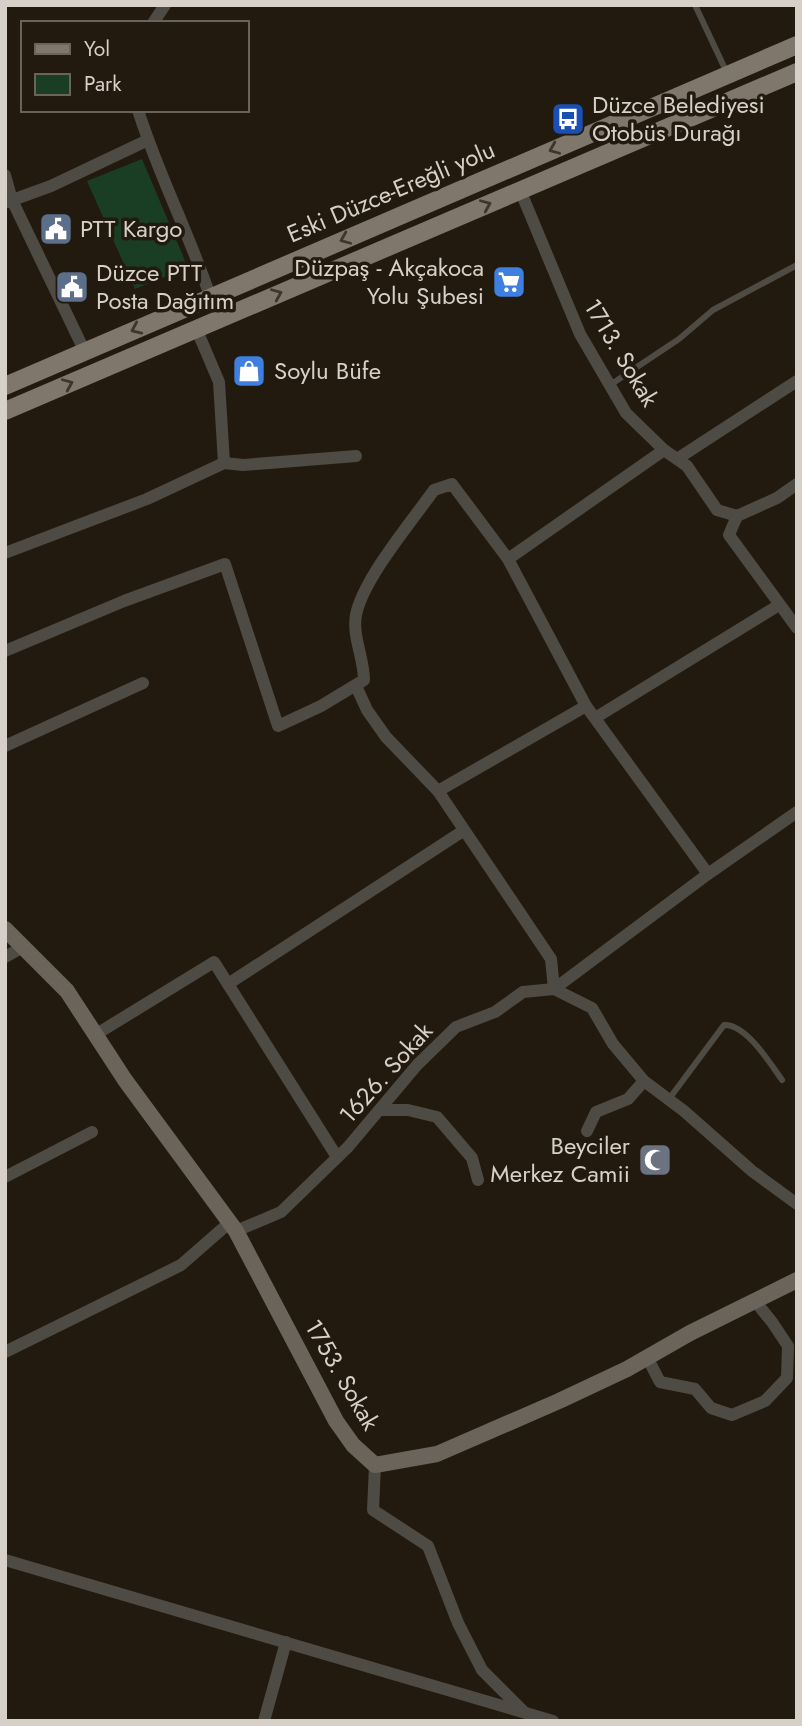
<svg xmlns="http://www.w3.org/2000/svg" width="802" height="1726" font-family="Jost,sans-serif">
	<rect width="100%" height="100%" fill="#231a0f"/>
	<!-- green -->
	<polygon fill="#193e24" points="142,159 186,263 181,270 135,289 87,181"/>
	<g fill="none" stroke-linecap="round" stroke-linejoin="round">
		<!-- lane -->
		<g stroke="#4e4a44" stroke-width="6">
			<polyline points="695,5 727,73"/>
			<polyline points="610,385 679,339 713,310 797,265"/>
			<path d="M669 1099 724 1025C746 1024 770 1063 782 1080"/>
		</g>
		<!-- street -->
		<g stroke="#4e4a44" stroke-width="12">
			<polyline points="153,23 165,5"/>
			<path d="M138 110C158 174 189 233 210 296"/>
			<polyline points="5,175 12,200 85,352"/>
			<polyline points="520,190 580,334 626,413 664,450 687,466 717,510 737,516 777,498 797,484"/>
			<polyline points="7,202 51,186 148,140"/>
			<polyline points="677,459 797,381"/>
			<polyline points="224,463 243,465 356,456"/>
			<polyline points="737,516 729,535 797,628"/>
			<polyline points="5,553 147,499 224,463 219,382 196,328"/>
			<polyline points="508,559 664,450"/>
			<path d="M5 651 124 601 225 564 278 726 321 706 364 680C364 658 352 636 356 615 363 579 412 521 434 490L452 484 508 559 586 706 708 874"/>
			<polyline points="356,686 367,710 386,737 438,791 551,959 554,989"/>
			<polyline points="595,718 779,605"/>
			<polyline points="5,746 143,683"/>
			<polyline points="438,791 586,706"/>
			<polyline points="5,957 23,947"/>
			<polyline points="228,984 463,831"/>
			<polyline points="554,989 708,874 797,812"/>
			<polyline points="95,1035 214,962 337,1157"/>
			<polyline points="381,1110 408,1110 437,1117 472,1158 478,1180"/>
			<polyline points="587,1131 596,1112 628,1099 644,1081"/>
			<polyline points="5,1177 92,1132"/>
			<polyline points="236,1231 281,1212 348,1147 417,1065 456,1027 495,1012 523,992 554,989 592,1008 613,1044 644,1081 684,1111 752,1171 797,1204"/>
			<polyline points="5,1352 181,1265 229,1223"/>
			<polyline points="647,1357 660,1382 695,1389 711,1408 732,1415 765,1401 787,1378 788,1346 772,1322 755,1301"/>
			<polyline points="375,1465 373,1510 428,1546 458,1623 482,1670 523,1711"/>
			<polyline points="5,1560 553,1721"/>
			<polyline points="264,1721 286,1642"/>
		</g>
		<!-- secondary -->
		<polyline stroke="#6a645b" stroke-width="16" points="5,929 67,991 125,1080 236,1231 336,1421 353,1445 375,1465 437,1454 559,1401 627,1369 690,1333 797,1280"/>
		<!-- primary -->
		<g stroke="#80776c" stroke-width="18">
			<polyline points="5,386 797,45"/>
			<polyline points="5,411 797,72"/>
		</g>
	</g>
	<!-- one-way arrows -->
	<defs><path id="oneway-chevron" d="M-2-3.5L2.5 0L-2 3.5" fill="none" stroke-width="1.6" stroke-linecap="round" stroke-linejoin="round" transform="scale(1.75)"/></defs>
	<g stroke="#3f362b">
		<use href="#oneway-chevron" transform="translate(554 149) rotate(157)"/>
		<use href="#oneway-chevron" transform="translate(486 205) rotate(-23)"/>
		<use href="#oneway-chevron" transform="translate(345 239) rotate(157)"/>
		<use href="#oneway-chevron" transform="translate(277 294) rotate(-23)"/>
		<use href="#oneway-chevron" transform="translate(136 329) rotate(156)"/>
		<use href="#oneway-chevron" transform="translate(68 384) rotate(-23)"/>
	</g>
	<!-- icons -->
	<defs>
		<symbol id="bus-square" viewBox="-11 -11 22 22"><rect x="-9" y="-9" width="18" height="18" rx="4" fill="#1a4fb4" stroke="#231a0f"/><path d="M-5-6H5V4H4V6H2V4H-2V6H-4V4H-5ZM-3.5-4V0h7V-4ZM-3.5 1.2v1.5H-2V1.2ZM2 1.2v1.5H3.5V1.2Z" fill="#fff"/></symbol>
		<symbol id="civic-square" viewBox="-11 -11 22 22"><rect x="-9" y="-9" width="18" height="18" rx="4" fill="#5c6f8a" stroke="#231a0f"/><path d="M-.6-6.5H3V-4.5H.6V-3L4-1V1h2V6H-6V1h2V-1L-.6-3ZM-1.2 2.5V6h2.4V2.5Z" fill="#fff"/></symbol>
		<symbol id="supermarket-square" viewBox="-11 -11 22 22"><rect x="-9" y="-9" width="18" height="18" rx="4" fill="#3f7fe0" stroke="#231a0f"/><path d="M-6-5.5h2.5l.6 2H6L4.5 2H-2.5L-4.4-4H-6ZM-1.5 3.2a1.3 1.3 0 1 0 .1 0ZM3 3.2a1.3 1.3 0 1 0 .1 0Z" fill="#fff"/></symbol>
		<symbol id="shop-square" viewBox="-11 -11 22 22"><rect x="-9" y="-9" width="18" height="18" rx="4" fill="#3f7fe0" stroke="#231a0f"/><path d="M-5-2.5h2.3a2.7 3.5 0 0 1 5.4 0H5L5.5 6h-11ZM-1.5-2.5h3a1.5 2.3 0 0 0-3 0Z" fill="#fff"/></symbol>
		<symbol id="mosque-square" viewBox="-11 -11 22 22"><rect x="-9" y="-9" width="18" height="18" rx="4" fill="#6b7280" stroke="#231a0f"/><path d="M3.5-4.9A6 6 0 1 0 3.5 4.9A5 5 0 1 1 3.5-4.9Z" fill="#fff"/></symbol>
	</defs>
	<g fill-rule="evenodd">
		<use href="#bus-square" x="549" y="100" width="38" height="38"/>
		<use href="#civic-square" x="37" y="210" width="38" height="38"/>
		<use href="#supermarket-square" x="490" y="263" width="38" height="38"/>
		<use href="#civic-square" x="53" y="268" width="38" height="38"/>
		<use href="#shop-square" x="230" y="352" width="38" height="38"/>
		<use href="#mosque-square" x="636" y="1141" width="38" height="38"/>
	</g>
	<g text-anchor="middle" stroke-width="7" stroke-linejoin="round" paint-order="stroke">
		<!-- poi labels -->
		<g font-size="24" fill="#d6d0c9" stroke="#231a0f" text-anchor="start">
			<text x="592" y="113">Düzce Belediyesi<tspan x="592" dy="28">Otobüs Durağı</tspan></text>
			<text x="80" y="237">PTT Kargo</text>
			<text x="484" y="276" text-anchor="end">Düzpaş - Akçakoca<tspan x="484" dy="28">Yolu Şubesi</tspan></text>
			<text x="96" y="281">Düzce PTT<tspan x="96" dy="28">Posta Dağıtım</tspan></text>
			<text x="274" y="379">Soylu Büfe</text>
			<text x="630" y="1154" text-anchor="end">Beyciler<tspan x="630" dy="28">Merkez Camii</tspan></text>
		</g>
		<!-- street labels -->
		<g font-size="24" fill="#d6d0c9" stroke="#231a0f">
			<text transform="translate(391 192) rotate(-23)" y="8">Eski Düzce-Ereğli yolu</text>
			<text transform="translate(621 353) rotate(59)" y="8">1713. Sokak</text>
			<text transform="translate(386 1073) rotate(-48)" y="8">1626. Sokak</text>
			<text transform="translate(342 1375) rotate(60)" y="8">1753. Sokak</text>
		</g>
	</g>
	<!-- border -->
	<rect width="802" height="1726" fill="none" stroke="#d6d0c9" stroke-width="14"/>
	<!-- legend -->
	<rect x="21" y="21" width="228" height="91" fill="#231a0f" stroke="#6b6359" stroke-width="2"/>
	<rect x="35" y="44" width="35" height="10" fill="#80776c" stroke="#6b6359" stroke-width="2"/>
	<text x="84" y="56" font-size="21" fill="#d6d0c9">Yol</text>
	<rect x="35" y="74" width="35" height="21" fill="#193e24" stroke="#6b6359" stroke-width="2"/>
	<text x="84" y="91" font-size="21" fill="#d6d0c9">Park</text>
</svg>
